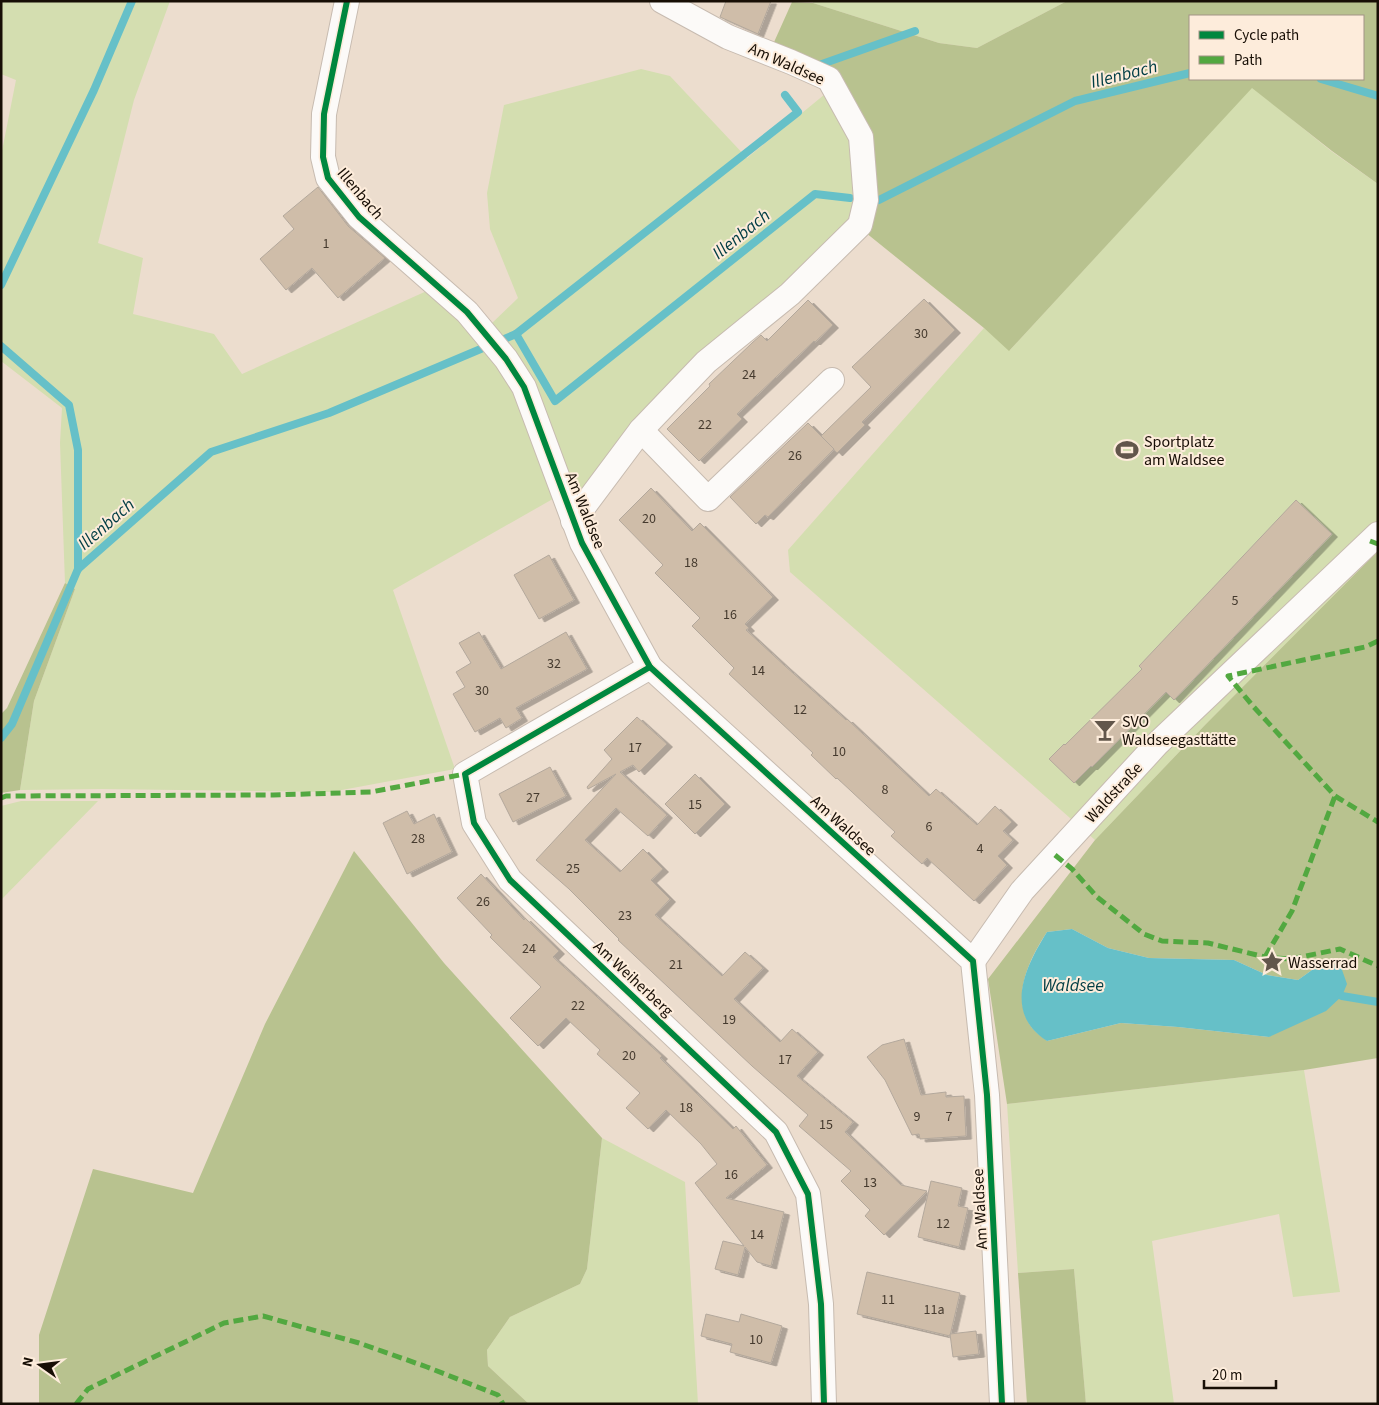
<svg xmlns="http://www.w3.org/2000/svg" width="1379" height="1405" font-family="'Source Sans 3',sans-serif">
	<defs>
		<filter id="shadow"><feDropShadow dx="5.5" dy="3" stdDeviation="0" flood-color="#0004"/></filter>
	</defs>
	<rect width="100%" height="100%" fill="#ecddce"/>
	<!-- green -->
	<g fill="#d4deb0">
		<polygon points="1,1 170,1 134,100 98,243 143,258 133,314 214,334 242,374 429,290 504,364 558,496 393,590 455,769 331,792 102,789 20,790 34,701 75,589 65,583 60,443 62,408 1,361 1,156 16,80 1,74"/>
		<polygon points="813,1 1067,1 977,48 939,43 813,3"/>
		<polygon points="641,69 670,76 747,158 830,90 866,164 850,220 579,505 491,324 518,298 490,229 487,193 504,105"/>
		<polygon points="1252,87 1331,151 1378,184 1378,551 1204,726 1095,840 790,572 788,550 984,328 1010,350"/>
		<polygon points="21,801 98,801 1,900 1,806"/>
		<polygon points="1304,1070 1340,1292 1293,1297 1279,1214 1152,1241 1174,1404 1086,1404 1074,1269 1018,1273 1007,1104"/>
		<polygon points="602,1138 685,1182 698,1404 529,1404 488,1366 487,1350 510,1317 580,1284 587,1269"/>
	</g>
	<!-- forest -->
	<g fill="#b8c28f" fill-rule="evenodd">
		<path d="M1067 1H1378V184L1332 151 1252 88 1009 351 984 328 850 220 866 164 830 90 766 60 792 2 813 3 939 43 977 48ZM1190 16H1363V79H1190Z"/>
		<path d="M1378 551V1058L1304 1070 1007 1104 988 979 1095 840 1204 726ZM1072 929 1108 948 1149 958 1234 960 1267 975 1298 980 1319 965 1269 1037 1178 1027 1121 1023 1047 1041C1041 1036 1034 1031 1030 1025 1011 995 1030 958 1047 932Z"/>
		<polygon points="65,583 75,589 34,701 20,790 1,793 1,714 7,708"/>
		<polygon points="354,851 444,963 602,1138 587,1269 580,1284 510,1317 487,1350 488,1366 529,1404 39,1404 39,1335 93,1169 193,1193 265,1024"/>
		<polygon points="1074,1269 1086,1404 1027,1404 1018,1273"/>
	</g>
	<!-- water -->
	<path fill="#66c0c8" d="M1072 929 1108 948 1149 958 1234 960 1267 975 1298 980 1319 965 1329 962 1341 967 1347 984 1342 996 1326 1011 1269 1037 1178 1027 1121 1023 1047 1041C1003 1013 1025 967 1047 932Z"/>
	<g fill="none" stroke-linecap="round" stroke-linejoin="round">
		<!-- stream -->
		<g stroke="#66c0c8" stroke-width="8">
			<polyline points="822,64 915,31"/>
			<polyline points="1321,79 1378,96"/>
			<polyline points="879,200 1075,101 1190,73"/>
			<polyline points="1,285 94,90 132,1"/>
			<polyline points="516,334 798,112 785,95"/>
			<polyline points="1,346 69,405 78,450 78,569"/>
			<polyline points="1,738 12,724 78,569 211,452 329,413 516,334 555,401 815,194 850,198"/>
			<polyline points="1342,996 1378,1002"/>
		</g>
	</g>
	<!-- building -->
	<g fill="#cfbda9" stroke="#b3a89c" filter="url(#shadow)">
		<polygon points="726,1 771,1 758,34 720,17"/>
		<polygon points="318,187 348,226 385,258 338,298 312,268 286,290 260,259 294,229 283,216"/>
		<polygon points="924,299 955,330 862,422 865,425 837,453 821,436 871,387 852,367"/>
		<polygon points="808,300 833,325 815,342 814,341 737,414 742,419 699,461 667,429 710,386 709,384 752,343 761,335 767,341"/>
		<polygon points="808,423 834,449 768,517 765,515 756,524 730,497"/>
		<polygon points="651,488 692,531 700,523 773,597 745,624 749,628 746,630 785,666 846,720 847,719 929,796 936,789 977,825 995,806 1012,822 1003,831 1013,840 998,856 1007,865 974,901 927,858 922,864 891,836 895,832 837,778 836,779 811,755 813,753 729,674 734,668 692,626 700,618 655,573 663,565 619,520"/>
		<polygon points="1296,500 1332,534 1174,700 1166,692 1092,767 1091,766 1074,783 1049,759 1064,744 1065,745 1142,669 1139,666"/>
		<polygon points="549,555 574,600 539,619 514,575"/>
		<polygon points="479,632 501,669 566,632 587,669 516,708 522,718 506,728 500,718 475,732 453,694 465,687 456,672 471,663 459,643"/>
		<polygon points="637,717 667,744 639,772 633,765 620,772 667,815 648,836 616,808 585,840 620,872 643,849 663,869 651,880 670,899 655,915 722,976 745,952 763,968 734,999 780,1042 792,1029 818,1052 797,1076 853,1122 845,1132 901,1185 927,1191 884,1235 865,1216 870,1210 841,1181 851,1171 799,1126 808,1115 752,1066 618,940 619,939 569,889 536,860 616,774 588,789 587,787 612,759 604,750"/>
		<polygon points="550,767 566,796 513,822 499,794"/>
		<polygon points="695,774 725,804 695,834 665,804"/>
		<polygon points="407,811 414,824 434,814 452,852 407,874 383,823"/>
		<polygon points="481,874 524,920 525,918 559,951 553,957 662,1056 660,1058 733,1129 736,1126 767,1165 726,1198 784,1212 771,1266 757,1262 745,1247 738,1275 715,1269 723,1241 744,1246 695,1183 717,1164 701,1144 666,1110 648,1129 626,1108 640,1093 597,1054 600,1050 566,1018 538,1046 510,1018 541,987 490,937 492,935 457,898"/>
		<polygon points="904,1039 921,1095 946,1092 946,1097 964,1096 966,1136 920,1139 919,1134 912,1135 885,1080 867,1057 882,1045"/>
		<polygon points="931,1181 962,1188 958,1206 968,1208 959,1247 918,1237"/>
		<polygon points="867,1272 960,1293 950,1336 857,1314"/>
		<polygon points="706,1314 739,1322 741,1314 782,1326 771,1363 730,1352 732,1344 701,1336"/>
		<polygon points="976,1331 979,1354 953,1357 950,1334"/>
	</g>
	<g fill="none" stroke-linecap="round" stroke-linejoin="round">
		<defs>
			<g id="street">
				<polyline points="347,1 324,114 323,157 328,178 359,217 467,312 506,359 524,387 582,543 650,667 973,961 987,1095 1002,1404"/>
				<polyline points="641,430 708,499 832,380"/>
				<polyline points="573,521 641,430 706,362 790,294 860,225 866,200 861,137 829,79 791,62 728,37 662,1"/>
				<polyline points="650,667 465,774 474,823 510,880 776,1132 808,1194 821,1304 824,1404"/>
				<polyline points="973,961 1022,891 1158,743 1378,534"/>
			</g>
		</defs>
		<!-- street casing -->
		<use href="#street" stroke="#c7bbb0" stroke-width="26"/>
		<!-- street -->
		<use href="#street" stroke="#fcfaf8" stroke-width="24"/>
		<!-- quiet -->
		<g stroke="#52a840" stroke-width="5" stroke-dasharray="10 5" stroke-linecap="butt">
			<polyline points="1370,541 1378,544"/>
			<polyline points="1378,641 1365,647 1228,676 1252,705 1335,796 1378,822"/>
			<polyline points="1,798 6,796 273,795 371,792 465,774"/>
			<polyline points="1055,855 1072,869 1097,897 1144,934 1162,941 1208,943 1265,957 1291,959 1340,949 1378,966"/>
			<polyline points="1265,957 1292,911 1335,796"/>
			<polyline points="76,1404 88,1389 224,1323 263,1316 359,1343 427,1367 498,1395 503,1404"/>
		</g>
		<defs>
			<g id="cycleway">
				<polyline points="347,1 324,114 323,157 328,178 359,217 467,312 506,359 524,387 582,543 650,667 973,961 987,1095 1002,1404"/>
				<polyline points="650,667 465,774 474,823 510,880 776,1132 808,1194 821,1304 824,1404"/>
			</g>
		</defs>
		<!-- cycleway casing -->
		<use href="#cycleway" stroke="#fdecdb" stroke-width="9"/>
		<!-- cycleway -->
		<use href="#cycleway" stroke="#00873e" stroke-width="6"/>
	</g>
	<!-- icons -->
	<defs>
		<symbol id="stadium-bare" viewBox="-9 -9 18 18"><path d="M0-5a6.5 5 0 1 0 0 10a6.5 5 0 1 0 0-10ZM-3.5-1.8h7v3.6h-7Z" fill="#62564b" stroke="#fdecdb" stroke-width="2.5" paint-order="stroke"/></symbol>
		<symbol id="bar-bare" viewBox="-9 -9 18 18"><path d="M-6-5H6L.8 .8V4.5H3.5V6h-7V4.5H-.8V.8Z" fill="#62564b" stroke="#fdecdb" stroke-width="2.5" paint-order="stroke"/></symbol>
		<symbol id="sight-bare" viewBox="-9 -9 18 18"><path d="M0-6L1.8-2.2L6-1.7L2.9 1.2L3.7 5.4L0 3.3L-3.7 5.4L-2.9 1.2L-6-1.7L-1.8-2.2Z" fill="#62564b" stroke="#fdecdb" stroke-width="2.5" paint-order="stroke"/></symbol>
	</defs>
	<g fill-rule="evenodd">
		<use href="#stadium-bare" x="1111" y="434" width="32" height="32"/>
		<use href="#bar-bare" x="1089" y="714" width="32" height="32"/>
		<use href="#sight-bare" x="1256" y="946" width="32" height="32"/>
	</g>
	<g text-anchor="middle" stroke-width="4" stroke-linejoin="round" paint-order="stroke">
		<!-- number labels -->
		<g font-size="14" fill="#453a2e">
			<text x="326" y="248">1</text>
			<text x="921" y="338">30</text>
			<text x="749" y="379">24</text>
			<text x="705" y="429">22</text>
			<text x="795" y="460">26</text>
			<text x="649" y="523">20</text>
			<text x="691" y="567">18</text>
			<text x="1235" y="605">5</text>
			<text x="730" y="619">16</text>
			<text x="554" y="668">32</text>
			<text x="758" y="675">14</text>
			<text x="482" y="695">30</text>
			<text x="800" y="714">12</text>
			<text x="635" y="752">17</text>
			<text x="839" y="756">10</text>
			<text x="885" y="794">8</text>
			<text x="533" y="802">27</text>
			<text x="695" y="809">15</text>
			<text x="929" y="831">6</text>
			<text x="418" y="843">28</text>
			<text x="980" y="853">4</text>
			<text x="573" y="873">25</text>
			<text x="483" y="906">26</text>
			<text x="625" y="920">23</text>
			<text x="529" y="953">24</text>
			<text x="676" y="969">21</text>
			<text x="578" y="1010">22</text>
			<text x="729" y="1024">19</text>
			<text x="629" y="1060">20</text>
			<text x="785" y="1064">17</text>
			<text x="686" y="1112">18</text>
			<text x="917" y="1121">9</text>
			<text x="949" y="1121">7</text>
			<text x="826" y="1129">15</text>
			<text x="731" y="1179">16</text>
			<text x="870" y="1187">13</text>
			<text x="943" y="1228">12</text>
			<text x="757" y="1239">14</text>
			<text x="888" y="1304">11</text>
			<text x="934" y="1314">11a</text>
			<text x="756" y="1344">10</text>
		</g>
		<!-- street labels -->
		<g font-size="16" fill="#170e05" stroke="#fdecdb">
			<text transform="translate(787 63) rotate(24)" y="6">Am Waldsee</text>
			<text transform="translate(361 193) rotate(50)" y="6">Illenbach</text>
			<text transform="translate(586 510) rotate(68)" y="6">Am Waldsee</text>
			<text transform="translate(1113 792) rotate(-47)" y="6">Waldstraße</text>
			<text transform="translate(844 825) rotate(42)" y="6">Am Waldsee</text>
			<text transform="translate(634 978) rotate(43)" y="6">Am Weiherberg</text>
			<text transform="translate(979 1209) rotate(-93)" y="6">Am Waldsee</text>
		</g>
		<!-- poi labels -->
		<g font-size="16" fill="#170e05" stroke="#fdecdb" text-anchor="start">
			<text x="1144" y="447">Sportplatz<tspan x="1144" dy="18">am Waldsee</tspan></text>
			<text x="1122" y="727">SVO<tspan x="1122" dy="18">Waldseegasttätte</tspan></text>
			<text x="1288" y="968">Wasserrad</text>
		</g>
		<!-- water labels -->
		<g font-size="18" font-style="italic" fill="#003d44" stroke="#fdecdb">
			<text transform="translate(1124 74) rotate(-14)" y="6">Illenbach</text>
			<text transform="translate(741 234) rotate(-39)" y="6">Illenbach</text>
			<text transform="translate(106 524) rotate(-41)" y="6">Illenbach</text>
			<text x="1073" y="991">Waldsee</text>
		</g>
	</g>
	<!-- border -->
	<rect width="1379" height="1405" fill="none" stroke="#170e05" stroke-width="5"/>
	<!-- legend -->
	<rect x="1189" y="15" width="175" height="65" fill="#fdecdb" stroke="#a19385"/>
	<rect x="1199" y="31" width="25" height="8" fill="#00873e" stroke="#a19385"/>
	<text x="1234" y="40" font-size="15" fill="#170e05">Cycle path</text>
	<rect x="1199" y="56" width="25" height="8" fill="#52a840" stroke="#a19385"/>
	<text x="1234" y="65" font-size="15" fill="#170e05">Path</text>
	<!-- north arrow -->
	<g transform="translate(40 1365) rotate(284)" stroke="#fdecdb" stroke-width="4" paint-order="stroke">
	<path d="M0-4L9 19L0 12L-9 19Z" fill="#170e05"/>
	<text y="-8" font-size="14" font-weight="bold" text-anchor="middle" fill="#170e05">N</text>
	</g>
	<!-- scale -->
	<path d="M1204 1380v8h72v-8" fill="none" stroke="#170e05" stroke-width="2.5"/>
	<text x="1212" y="1380" font-size="15" fill="#170e05" stroke="#fdecdb" stroke-width="4" paint-order="stroke">20 m</text>
</svg>
